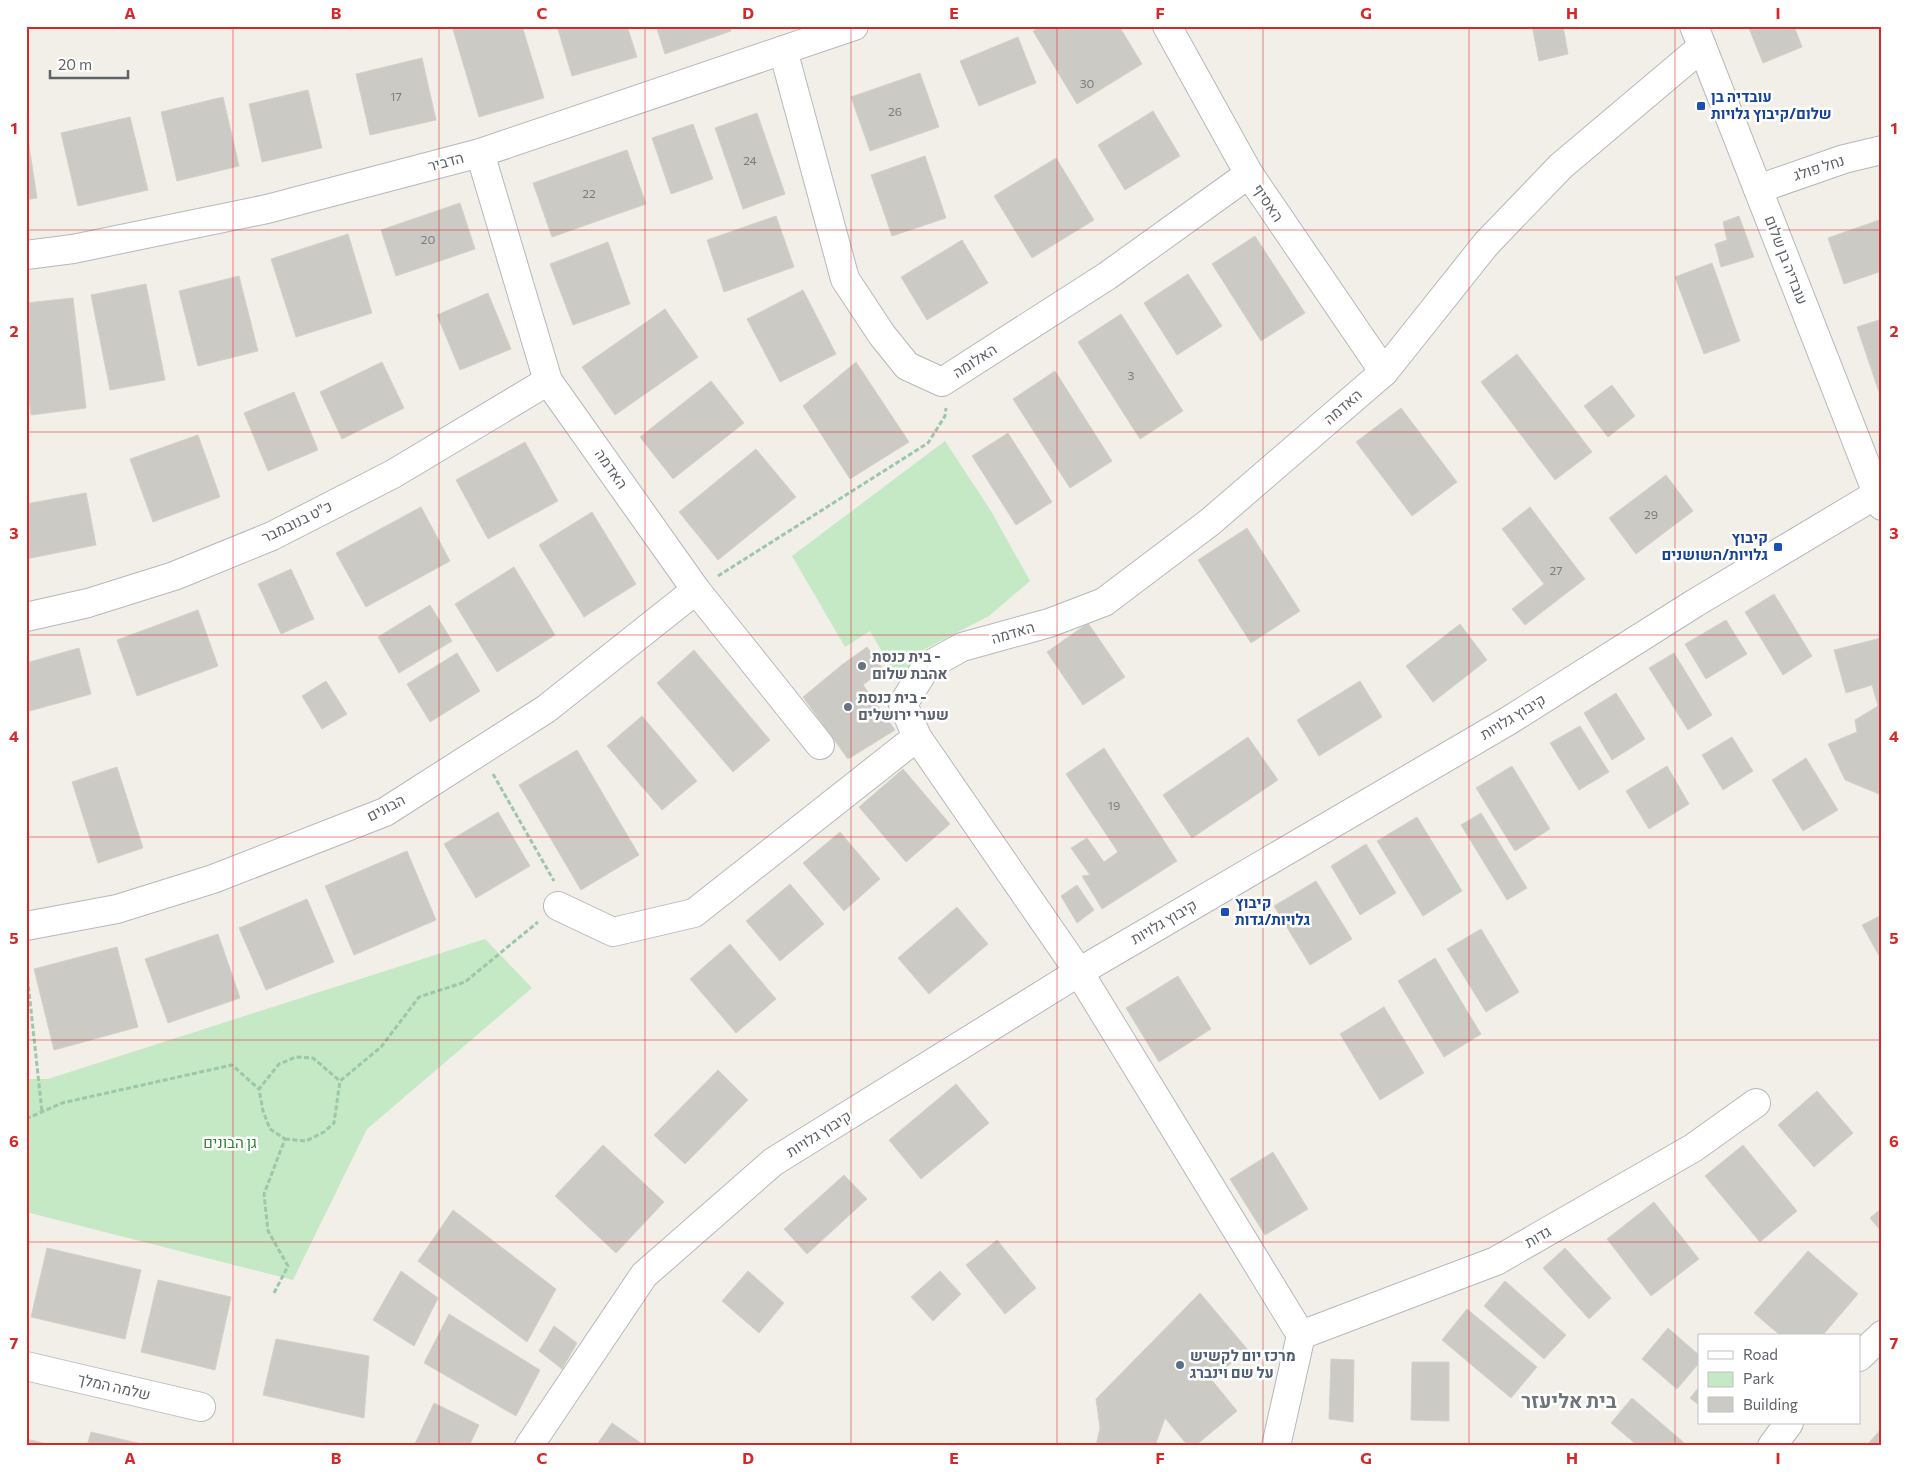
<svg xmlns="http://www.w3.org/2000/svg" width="1908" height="1472" font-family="Commissioner,Heebo,sans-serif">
	<rect width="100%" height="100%" fill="#f1efe8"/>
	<!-- green -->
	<g fill="#c5e8c5">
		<polygon points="945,441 991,511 1030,581 989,616 925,649 898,679 870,631 845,647 792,556"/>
		<polygon points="485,939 532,988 367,1129 293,1280 26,1212 26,1079 48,1079"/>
	</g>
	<!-- building -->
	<g fill="#cccac5" stroke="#d6d1c6">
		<polygon points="452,26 522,26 544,98 479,117"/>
		<polygon points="557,26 627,26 637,57 572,76"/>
		<polygon points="656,26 730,26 731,31 665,54"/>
		<polygon points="1040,26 1119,26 1142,64 1077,104 1033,31"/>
		<polygon points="1532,26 1563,26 1568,54 1539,61"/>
		<polygon points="1748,26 1794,26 1802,47 1763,63"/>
		<polygon points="1018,37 1036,83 979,106 960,61"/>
		<polygon points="422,58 436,120 370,135 356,74"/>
		<polygon points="920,73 939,127 870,151 851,97"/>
		<polygon points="308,90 322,148 262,162 249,104"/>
		<polygon points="223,97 239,166 177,181 161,112"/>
		<polygon points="1153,111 1180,156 1125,190 1098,145"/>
		<polygon points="757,113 785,194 743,209 715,128"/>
		<polygon points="130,117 148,190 78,206 61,133"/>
		<polygon points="693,124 713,179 671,194 652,138"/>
		<polygon points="26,126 37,198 26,200"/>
		<polygon points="627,150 646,204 552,237 533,183"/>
		<polygon points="925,156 946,218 892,236 871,175"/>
		<polygon points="1056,158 1094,220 1032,258 994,196"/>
		<polygon points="460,203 475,249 396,276 381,230"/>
		<polygon points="776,216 794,267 724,292 707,240"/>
		<polygon points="1739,216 1754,257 1721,267 1715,244 1727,240 1723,222"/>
		<polygon points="1882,219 1882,271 1844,284 1828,238"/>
		<polygon points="348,234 372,313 296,337 271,259"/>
		<polygon points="1255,236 1305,313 1261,341 1212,264"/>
		<polygon points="962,240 988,283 927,320 901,277"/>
		<polygon points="608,242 630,304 573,325 550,264"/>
		<polygon points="1712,263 1740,341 1704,354 1675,277"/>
		<polygon points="1188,274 1222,326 1177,355 1144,303"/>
		<polygon points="239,276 258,351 198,366 179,291"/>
		<polygon points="146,284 165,380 110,390 91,295"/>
		<polygon points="803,290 836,354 780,382 747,319"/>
		<polygon points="488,293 511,349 460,370 437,315"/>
		<polygon points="73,298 86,408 31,415 26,376 26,303"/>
		<polygon points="665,309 698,357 615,415 582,367"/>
		<polygon points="1121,314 1183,411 1140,439 1078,342"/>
		<polygon points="1882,319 1882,394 1880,395 1857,327"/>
		<polygon points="1517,354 1592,452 1555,480 1481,382"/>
		<polygon points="382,362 404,408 342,439 320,392"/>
		<polygon points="856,362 909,442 850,479 803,406"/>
		<polygon points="1055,371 1112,461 1070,488 1013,399"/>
		<polygon points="711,381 744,423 673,479 640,437"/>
		<polygon points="1612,385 1635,416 1608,437 1584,406"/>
		<polygon points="294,392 318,450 268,471 244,413"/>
		<polygon points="1401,408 1457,482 1412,516 1356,442"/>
		<polygon points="1008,433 1052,502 1016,525 972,456"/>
		<polygon points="198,435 220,497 153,522 130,459"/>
		<polygon points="525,442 558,501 488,539 456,480"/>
		<polygon points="756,449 796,497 718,560 679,512"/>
		<polygon points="1666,475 1693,511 1636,554 1609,518"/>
		<polygon points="86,493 96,545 26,559 26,504"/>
		<polygon points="421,507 450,561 366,607 336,553"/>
		<polygon points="1530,507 1585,579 1525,625 1512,609 1544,584 1502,529"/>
		<polygon points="592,512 636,584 584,617 539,545"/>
		<polygon points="1247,528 1300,611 1251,643 1198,560"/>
		<polygon points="514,567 555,635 497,672 455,604"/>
		<polygon points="291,569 314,619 281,634 258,584"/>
		<polygon points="1774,594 1812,656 1783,675 1745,612"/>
		<polygon points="430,605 452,641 399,673 378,637"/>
		<polygon points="198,610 218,666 137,696 117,640"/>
		<polygon points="1726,620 1747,654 1706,679 1685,644"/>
		<polygon points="1088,623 1125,677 1083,705 1047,652"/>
		<polygon points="1460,624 1487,660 1433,702 1406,666"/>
		<polygon points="1881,638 1882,789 1879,794 1845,780 1828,744 1857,732 1855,720 1878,706 1872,685 1846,693 1834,650"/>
		<polygon points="867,647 883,669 863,685 895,730 848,759 803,697 843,664"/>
		<polygon points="79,648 91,694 26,712 26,663"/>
		<polygon points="694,650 770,740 733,772 657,683"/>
		<polygon points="457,653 480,691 430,722 407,684"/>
		<polygon points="1674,653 1712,715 1688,730 1649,668"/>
		<polygon points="326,681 347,714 322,729 302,696"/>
		<polygon points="1360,681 1382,717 1319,756 1297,720"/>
		<polygon points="1616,693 1645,739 1612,760 1584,713"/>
		<polygon points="642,716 697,781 662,810 607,746"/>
		<polygon points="1580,726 1609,772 1579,790 1550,743"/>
		<polygon points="1248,737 1278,780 1192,838 1163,795"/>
		<polygon points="1732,737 1753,771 1723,790 1702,755"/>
		<polygon points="1104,748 1177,861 1102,909 1082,876 1090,875 1071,848 1087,838 1104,862 1118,852 1066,774"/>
		<polygon points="577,750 639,855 581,890 519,785"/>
		<polygon points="1806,758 1838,810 1803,831 1772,780"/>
		<polygon points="1512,766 1550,829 1515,851 1476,788"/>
		<polygon points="1667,766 1689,804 1649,829 1626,791"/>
		<polygon points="117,767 143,848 98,863 72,782"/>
		<polygon points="903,769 950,824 906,862 859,807"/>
		<polygon points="498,812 530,866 476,898 444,844"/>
		<polygon points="1481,813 1527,888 1507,900 1461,825"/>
		<polygon points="1417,817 1462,891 1423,916 1377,841"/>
		<polygon points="840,832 880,879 844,911 803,863"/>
		<polygon points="1366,844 1396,893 1360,915 1331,866"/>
		<polygon points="407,851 436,920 354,955 325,886"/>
		<polygon points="1316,881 1352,939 1310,965 1274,906"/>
		<polygon points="790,884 824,924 780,961 746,921"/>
		<polygon points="1077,885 1094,910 1077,923 1061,896"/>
		<polygon points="307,899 334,962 266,990 239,928"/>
		<polygon points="957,907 988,944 929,994 898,958"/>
		<polygon points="1882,915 1882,961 1862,925"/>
		<polygon points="1481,929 1519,992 1486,1012 1447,949"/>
		<polygon points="218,934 240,998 168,1023 145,959"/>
		<polygon points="730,944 776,999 736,1033 690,979"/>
		<polygon points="117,947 138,1027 54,1050 34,969"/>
		<polygon points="1435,958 1481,1034 1444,1057 1398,981"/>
		<polygon points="1178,976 1211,1029 1159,1062 1126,1008"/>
		<polygon points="1384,1007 1424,1073 1380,1100 1340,1034"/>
		<polygon points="718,1070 748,1100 685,1164 654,1135"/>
		<polygon points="956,1084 989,1123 921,1179 889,1140"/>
		<polygon points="1817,1091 1853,1133 1814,1167 1778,1125"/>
		<polygon points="603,1145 664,1202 616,1253 555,1196"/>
		<polygon points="1743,1145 1797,1211 1760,1242 1705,1176"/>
		<polygon points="1273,1152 1308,1209 1265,1235 1230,1179"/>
		<polygon points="844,1175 867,1199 807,1254 784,1229"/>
		<polygon points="1654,1202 1699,1259 1651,1296 1607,1239"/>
		<polygon points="1882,1208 1882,1232 1870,1218"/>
		<polygon points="453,1210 556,1289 527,1342 418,1261"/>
		<polygon points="997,1240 1036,1288 1005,1314 966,1265"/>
		<polygon points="47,1248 141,1270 125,1339 31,1317"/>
		<polygon points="1565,1248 1611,1298 1589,1319 1543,1268"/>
		<polygon points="1808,1251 1858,1294 1822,1336 1781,1336 1754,1313"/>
		<polygon points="401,1271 438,1298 414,1346 373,1320"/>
		<polygon points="748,1271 784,1303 759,1333 722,1301"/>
		<polygon points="940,1271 961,1294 933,1321 911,1297"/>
		<polygon points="158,1280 231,1297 215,1370 141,1352"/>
		<polygon points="1505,1281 1566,1335 1544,1359 1484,1306"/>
		<polygon points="1200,1293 1248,1350 1211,1379 1237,1411 1195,1446 1188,1446 1165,1418 1155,1446 1096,1446 1100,1428 1096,1399"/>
		<polygon points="1467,1309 1537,1367 1511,1398 1442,1340"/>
		<polygon points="449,1314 540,1370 516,1416 424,1363"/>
		<polygon points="554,1326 577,1343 562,1369 539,1351"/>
		<polygon points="1668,1328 1699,1355 1699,1363 1677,1389 1642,1359"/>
		<polygon points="276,1339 369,1356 364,1418 263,1395"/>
		<polygon points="1331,1359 1354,1360 1353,1422 1329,1419"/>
		<polygon points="1412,1362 1449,1362 1449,1421 1411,1420"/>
		<polygon points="1699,1387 1699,1405 1690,1398"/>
		<polygon points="1632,1398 1675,1435 1688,1446 1638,1446 1611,1423"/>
		<polygon points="434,1403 479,1425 469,1446 414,1446"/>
		<polygon points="612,1423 645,1446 596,1446"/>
		<polygon points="1882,1428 1882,1446 1866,1446"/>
		<polygon points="91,1432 150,1446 87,1446"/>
		<polygon points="26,1439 56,1446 26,1446"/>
	</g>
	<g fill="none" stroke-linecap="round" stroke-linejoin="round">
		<defs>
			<g id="minor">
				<polyline points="1167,26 1249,174 1384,372"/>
				<polyline points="1694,26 1882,506"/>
				<polyline points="783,50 845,279 882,335 907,366 942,382 1107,276 1249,174"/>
				<polyline points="480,153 548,381 696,590 820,745"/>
				<polyline points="1758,189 1844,159 1882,150"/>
				<polyline points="26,255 73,249 267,209 480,153 854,26"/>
				<polyline points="26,617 88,603 174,576 272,536 393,474 548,381"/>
				<polyline points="558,906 613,932 694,913 917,737"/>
				<polyline points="26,926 117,909 213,879 385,812 546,709 696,590"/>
				<polyline points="1301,1335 1496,1261 1693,1148 1756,1103"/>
				<polyline points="1859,1357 1882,1335"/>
				<polyline points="26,1366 201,1407"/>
				<polyline points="529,1446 644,1275 773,1162 1079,972 1508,721 1695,603 1877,494 1882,493"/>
				<polyline points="1276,1446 1301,1335 1079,972 917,737 903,704 926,667 962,647 1049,623 1104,602 1210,522 1384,372 1486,244 1561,166 1702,47"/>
				<polyline points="1772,1446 1789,1423"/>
			</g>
		</defs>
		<!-- minor casing -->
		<use href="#minor" stroke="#b5b8bc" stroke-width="30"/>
		<!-- path -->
		<g stroke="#9cc7a9" stroke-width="3" stroke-dasharray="5 2.5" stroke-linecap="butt">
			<polyline points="718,576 928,443 945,416 946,408"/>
			<polyline points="493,774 554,881"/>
			<polyline points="26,964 42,1112"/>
			<polyline points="26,1119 62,1103 232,1065 259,1089"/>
			<polyline points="285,1139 306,1141 324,1132 334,1123 340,1081"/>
			<polyline points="274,1293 288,1266 268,1231 264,1194 285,1139 270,1129 263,1111 259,1089 279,1064 296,1057 313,1058 340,1081 381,1047 419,997 465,982 538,922"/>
		</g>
		<!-- minor -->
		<use href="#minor" stroke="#fff" stroke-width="28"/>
	</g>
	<!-- grid -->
	<path fill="none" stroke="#d62828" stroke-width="1" stroke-opacity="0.55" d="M233 26V1446M439 26V1446M645 26V1446M851 26V1446M1057 26V1446M1263 26V1446M1469 26V1446M1675 26V1446M26 230H1882M26 432H1882M26 635H1882M26 837H1882M26 1040H1882M26 1242H1882"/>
	<!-- markers -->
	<g fill="#1a4fb4" stroke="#fff" stroke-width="2">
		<rect x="1696" y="101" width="10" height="10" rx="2.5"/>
		<rect x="1773" y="542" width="10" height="10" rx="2.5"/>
		<rect x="1220" y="907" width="10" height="10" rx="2.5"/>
	</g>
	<g fill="#6b7280" stroke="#fff" stroke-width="2">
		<circle cx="862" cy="666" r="5"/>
		<circle cx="848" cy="707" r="5"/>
	</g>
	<circle fill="#5c6f8a" stroke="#fff" stroke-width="2" cx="1180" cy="1365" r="5"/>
	<g text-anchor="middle" stroke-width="5" stroke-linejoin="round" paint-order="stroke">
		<!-- number labels -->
		<g font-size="12" fill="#7a7d7f">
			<text x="1087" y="88">30</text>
			<text x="396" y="101">17</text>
			<text x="895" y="116">26</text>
			<text x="750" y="165">24</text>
			<text x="589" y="198">22</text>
			<text x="428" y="244">20</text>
			<text x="1131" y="380">3</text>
			<text x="1651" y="519">29</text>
			<text x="1556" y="575">27</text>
			<text x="1114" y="810">19</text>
		</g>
		<!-- transit labels -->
		<g font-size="15" font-weight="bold" fill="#164399" stroke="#fff" text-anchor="start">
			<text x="1711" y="102">עובדיה בן<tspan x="1711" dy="17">שלום/קיבוץ גלויות</tspan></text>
			<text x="1768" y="543" text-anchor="end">קיבוץ<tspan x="1768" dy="17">גלויות/השושנים</tspan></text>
			<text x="1235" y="908">קיבוץ<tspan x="1235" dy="17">גלויות/גדות</tspan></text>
		</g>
		<!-- street labels -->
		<g font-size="15" fill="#5f6368" stroke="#fff">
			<text transform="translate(446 162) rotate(-15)" y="5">הדביר</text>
			<text transform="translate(1819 168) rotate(-18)" y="5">נחל פולג</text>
			<text transform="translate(1268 203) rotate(56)" y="5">האסיף</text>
			<text transform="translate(1786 260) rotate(69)" y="5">עובדיה בן שלום</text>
			<text transform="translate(975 361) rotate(-33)" y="5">האלומה</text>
			<text transform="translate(1343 407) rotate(-41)" y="5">האדמה</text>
			<text transform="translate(611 469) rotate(55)" y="5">האדמה</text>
			<text transform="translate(297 522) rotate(-26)" y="5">כ"ט בנובמבר</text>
			<text transform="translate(1013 633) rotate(-16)" y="5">האדמה</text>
			<text transform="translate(1513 717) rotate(-31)" y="5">קיבוץ גלויות</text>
			<text transform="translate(386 808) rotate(-27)" y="5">הבונים</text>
			<text transform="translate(1164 922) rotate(-30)" y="5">קיבוץ גלויות</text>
			<text transform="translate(819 1134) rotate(-32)" y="5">קיבוץ גלויות</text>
			<text transform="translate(1538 1237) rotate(-30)" y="5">גדות</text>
			<text transform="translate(114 1387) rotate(13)" y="5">שלמה המלך</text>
		</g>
		<!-- worship labels -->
		<g font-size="15" font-weight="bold" fill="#5b616d" stroke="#fff" text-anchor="start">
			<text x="872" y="662">בית כנסת -<tspan x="872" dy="17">אהבת שלום</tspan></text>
			<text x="858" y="703">בית כנסת -<tspan x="858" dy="17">שערי ירושלים</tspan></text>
		</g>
		<!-- park labels -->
		<g font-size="15" fill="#348238" stroke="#fff">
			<text x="230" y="1148">גן הבונים</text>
		</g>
		<!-- service labels -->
		<g font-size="15" font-weight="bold" fill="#4e5e75" stroke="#fff" text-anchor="start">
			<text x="1190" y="1361">מרכז יום לקשיש<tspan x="1190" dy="17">על שם וינברג</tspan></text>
		</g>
		<!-- district labels -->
		<g font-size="20" font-weight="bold" fill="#70757a" stroke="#fff">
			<text x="1569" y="1408">בית אליעזר</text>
		</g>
	</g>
	<!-- border -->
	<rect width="1908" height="1472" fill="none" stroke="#ffffff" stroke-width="55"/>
	<!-- legend -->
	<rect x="1698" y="1334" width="162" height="90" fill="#ffffff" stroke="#bfc1c3"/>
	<rect x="1708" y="1351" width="25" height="8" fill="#ffffff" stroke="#bfc1c3"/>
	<text x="1743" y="1360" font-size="15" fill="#5f6368">Road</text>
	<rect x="1708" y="1372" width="25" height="15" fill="#c5e8c5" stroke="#bfc1c3"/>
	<text x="1743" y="1384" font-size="15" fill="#5f6368">Park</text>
	<rect x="1708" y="1397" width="25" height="15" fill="#cccac5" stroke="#bfc1c3"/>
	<text x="1743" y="1410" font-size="15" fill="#5f6368">Building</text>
	<!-- scale -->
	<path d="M50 70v8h78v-8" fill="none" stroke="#5f6368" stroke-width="2.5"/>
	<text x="58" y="70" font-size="15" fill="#5f6368" stroke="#ffffff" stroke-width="4" paint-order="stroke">20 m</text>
	<rect x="28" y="28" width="1852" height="1416" fill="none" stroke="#d62828" stroke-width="2"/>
	<g font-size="16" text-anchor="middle" font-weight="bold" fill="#d62828">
		<text x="130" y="19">A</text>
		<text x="336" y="19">B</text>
		<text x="542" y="19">C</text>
		<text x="748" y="19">D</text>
		<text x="954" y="19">E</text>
		<text x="1160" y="19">F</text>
		<text x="1366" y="19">G</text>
		<text x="1572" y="19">H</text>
		<text x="1778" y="19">I</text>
		<text x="14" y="134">1</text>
		<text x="1894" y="134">1</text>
		<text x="14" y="337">2</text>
		<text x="1894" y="337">2</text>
		<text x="14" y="539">3</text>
		<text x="1894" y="539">3</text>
		<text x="14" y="742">4</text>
		<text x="1894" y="742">4</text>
		<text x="14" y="944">5</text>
		<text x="1894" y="944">5</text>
		<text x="14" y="1147">6</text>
		<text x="1894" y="1147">6</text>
		<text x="14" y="1349">7</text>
		<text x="1894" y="1349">7</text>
		<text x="130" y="1464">A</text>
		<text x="336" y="1464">B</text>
		<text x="542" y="1464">C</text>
		<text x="748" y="1464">D</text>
		<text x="954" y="1464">E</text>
		<text x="1160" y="1464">F</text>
		<text x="1366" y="1464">G</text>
		<text x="1572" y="1464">H</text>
		<text x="1778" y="1464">I</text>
	</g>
</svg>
